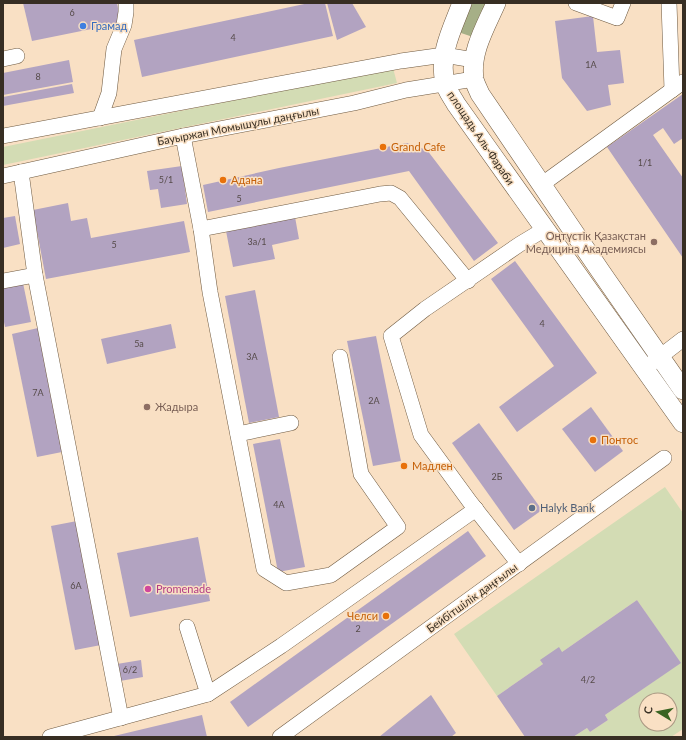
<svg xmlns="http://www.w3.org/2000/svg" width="686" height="740" font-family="Lato,sans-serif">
	<rect width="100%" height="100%" fill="#f9e0c4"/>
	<!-- green -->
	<g fill="#d3dcb4" fill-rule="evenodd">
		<polygon points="393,68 397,83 3,165 3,147"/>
		<path d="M665 487 683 513V729L671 737H573L587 728 590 732 608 720 605 715 680 663 637 600 562 652 541 660 543 664 497 696 454 634ZM646 700H670V724H646Z"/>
	</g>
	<!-- forest -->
	<polygon fill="#a6af87" points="469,3 493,3 479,39 458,32"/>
	<!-- building -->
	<g fill="#b2a3c1">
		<polygon points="23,3 117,3 121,23 32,41"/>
		<polygon points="309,3 325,3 333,36 142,77 134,40"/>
		<polygon points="327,3 352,3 366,27 337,40"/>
		<polygon points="593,16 597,52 620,50 624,83 608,85 611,105 587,111 562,78 555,21"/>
		<polygon points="69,60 73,82 3,95 3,73"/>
		<polygon points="72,84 74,93 3,106 3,97"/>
		<polygon points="683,94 683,138 674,144 663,128 653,135 683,178 683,258 607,147"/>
		<polygon points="407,143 427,150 498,243 474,261 409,171 208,212 203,185 279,168"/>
		<polygon points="182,166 187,204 161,208 158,189 150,190 147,171"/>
		<polygon points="68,203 71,221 87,218 91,238 184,221 190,252 46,279 33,210"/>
		<polygon points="15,216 20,244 3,248 3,218"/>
		<polygon points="295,217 299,239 272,245 275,259 233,267 226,231"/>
		<polygon points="515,261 597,373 517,432 499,407 554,366 491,279"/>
		<polygon points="23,283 31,322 5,327 3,317 3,287"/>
		<polygon points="255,290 279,417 249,423 225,296"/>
		<polygon points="171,324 176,348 107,364 101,339"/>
		<polygon points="38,328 62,452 37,457 12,334"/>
		<polygon points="376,336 401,461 373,466 347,341"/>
		<polygon points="591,407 623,451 595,472 562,429"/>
		<polygon points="479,423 542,510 514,530 452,443"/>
		<polygon points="280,439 305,567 278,572 253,444"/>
		<polygon points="77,521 101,645 75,650 51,526"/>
		<polygon points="468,531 486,556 248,727 230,702"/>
		<polygon points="198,537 210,601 130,617 117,553"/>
		<polygon points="637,600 681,663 605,715 608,720 590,732 587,728 573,737 525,737 497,696 543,664 540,660 559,647 562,652"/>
		<polygon points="141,660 143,677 120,681 117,664"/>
		<polygon points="431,695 456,733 451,737 379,737"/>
		<polygon points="202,715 207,737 114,737 114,736"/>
	</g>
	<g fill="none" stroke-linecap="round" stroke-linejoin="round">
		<defs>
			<g id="minor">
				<polyline points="576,3 617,18 623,3"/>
				<polyline points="669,3 672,90"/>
				<polyline points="3,59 17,56"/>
				<polyline points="100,118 109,93 114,49 124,25 126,12 126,3"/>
				<polyline points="3,136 401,61 444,55 474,60"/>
				<polyline points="183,136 201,229 210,292 264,569 286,583 331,575 398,527 361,474 340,357"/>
				<polyline points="21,172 35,275 121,718"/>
				<polyline points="3,176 183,136 354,103 406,90 474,79"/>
				<polyline points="541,185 683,82"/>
				<polyline points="201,229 380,194 391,193 400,198 468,281"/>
				<polyline points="3,281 35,275"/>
				<polyline points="644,369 683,339"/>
				<polyline points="238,434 291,423"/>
				<polyline points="519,564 470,502 421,435 391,336 425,309 520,244 545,229"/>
				<polyline points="208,694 281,646 476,509"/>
				<polyline points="50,737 208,694 187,627"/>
				<polyline points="280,737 664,458"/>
			</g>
			<g id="major">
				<path d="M462 3C453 27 438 55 445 82 446 90 453 98 456 104L683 423"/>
				<path d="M496 3C486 26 470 52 474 79 475 84 478 89 480 94L601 272 683 390"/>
			</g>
		</defs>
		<!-- minor casing -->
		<use href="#minor" stroke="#6f5a41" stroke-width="16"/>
		<!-- major casing -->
		<use href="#major" stroke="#6f5a41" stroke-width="20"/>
		<!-- minor -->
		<use href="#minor" stroke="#fff" stroke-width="15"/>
		<!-- major -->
		<use href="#major" stroke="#fff" stroke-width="19"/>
	</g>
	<!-- markers -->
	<circle fill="#3f7fe0" stroke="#f9e0c4" stroke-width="1.5" cx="83" cy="26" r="4"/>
	<g fill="#e8710a" stroke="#f9e0c4" stroke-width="1.5">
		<circle cx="383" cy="147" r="4"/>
		<circle cx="223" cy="180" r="4"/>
		<circle cx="593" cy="440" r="4"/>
		<circle cx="404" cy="466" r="4"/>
		<circle cx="386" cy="616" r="4"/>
	</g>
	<g fill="#8d6e63" stroke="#f9e0c4" stroke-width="1.5">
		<circle cx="654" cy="242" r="4"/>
		<circle cx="147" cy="407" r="4"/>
	</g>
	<circle fill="#5c6f8a" stroke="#f9e0c4" stroke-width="1.5" cx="532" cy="508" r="4"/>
	<circle fill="#d1479c" stroke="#f9e0c4" stroke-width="1.5" cx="148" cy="589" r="4"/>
	<g text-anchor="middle" stroke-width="3" stroke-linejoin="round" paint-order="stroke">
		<!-- number labels -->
		<g font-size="9" fill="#564b4a">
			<text x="72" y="16">6</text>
			<text x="233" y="41">4</text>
			<text x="591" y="68">1А</text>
			<text x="38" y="80">8</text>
			<text x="645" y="166">1/1</text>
			<text x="166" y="183">5/1</text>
			<text x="239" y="202">5</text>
			<text x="257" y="245">3а/1</text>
			<text x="114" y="248">5</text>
			<text x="542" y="327">4</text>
			<text x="139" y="347">5а</text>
			<text x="252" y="360">3А</text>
			<text x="38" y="396">7А</text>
			<text x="374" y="404">2А</text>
			<text x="497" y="480">2Б</text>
			<text x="279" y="508">4А</text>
			<text x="76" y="589">6А</text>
			<text x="358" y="632">2</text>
			<text x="130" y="673">6/2</text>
			<text x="588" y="683">4/2</text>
		</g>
		<!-- shop labels -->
		<g font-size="11" fill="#366cbe" stroke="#f9e0c4" text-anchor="start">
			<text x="91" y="30">Грамад</text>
		</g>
		<!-- street labels -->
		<g font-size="11" fill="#372e23" stroke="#f9e0c4">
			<text transform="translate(238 126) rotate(-11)" y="4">Бауыржан Момышұлы даңғылы</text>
			<text transform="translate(481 138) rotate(56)" y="4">площадь Аль-Фараби</text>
			<text transform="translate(472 598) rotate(-36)" y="4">Бейбітшілік даңғылы</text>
		</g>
		<!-- food labels -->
		<g font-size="11" fill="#c56008" stroke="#f9e0c4" text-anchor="start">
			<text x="391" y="151">Grand Cafe</text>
			<text x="231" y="184">Адана</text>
			<text x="601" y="444">Понтос</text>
			<text x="412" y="470">Мадлен</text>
			<text x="378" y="620" text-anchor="end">Челси</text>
		</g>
		<!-- education labels -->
		<g font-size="11" fill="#785e54" stroke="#f9e0c4" text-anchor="end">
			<text x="646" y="240">Оңтүстік Қазақстан<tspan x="646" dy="13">Медицина Академиясы</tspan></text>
			<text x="155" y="411" text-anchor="start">Жадыра</text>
		</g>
		<!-- service labels -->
		<g font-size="11" fill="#4e5e75" stroke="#f9e0c4" text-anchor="start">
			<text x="540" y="512">Halyk Bank</text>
		</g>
		<!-- hotel labels -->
		<g font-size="11" fill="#b23c85" stroke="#f9e0c4" text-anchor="start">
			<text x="156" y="593">Promenade</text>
		</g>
	</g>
	<!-- border -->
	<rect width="686" height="740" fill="none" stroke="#372e23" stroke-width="8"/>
	<!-- north arrow -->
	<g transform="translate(658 712) rotate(280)"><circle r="19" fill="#f9e0c4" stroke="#ab9984"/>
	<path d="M0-3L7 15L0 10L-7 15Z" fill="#396422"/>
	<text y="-6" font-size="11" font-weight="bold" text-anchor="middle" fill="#372e23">С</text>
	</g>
</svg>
